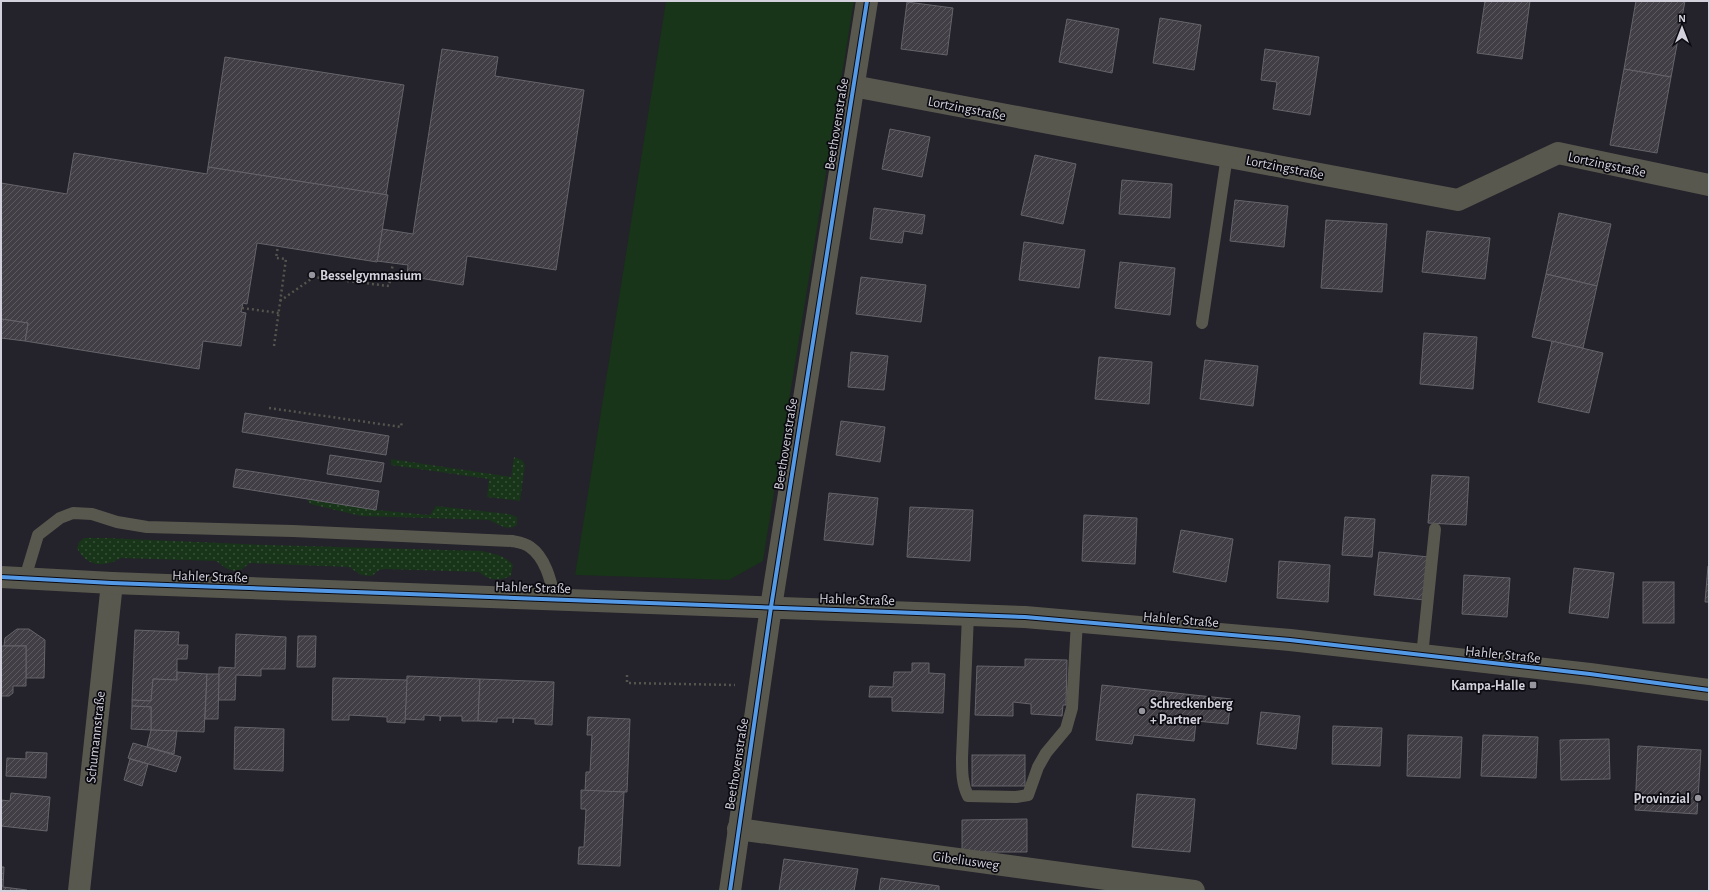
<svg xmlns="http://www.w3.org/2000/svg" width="1710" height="892" font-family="'Alegreya Sans',sans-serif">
	<defs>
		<pattern id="grass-dots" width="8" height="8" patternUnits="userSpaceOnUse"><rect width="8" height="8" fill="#183419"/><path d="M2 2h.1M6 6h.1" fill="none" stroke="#39503a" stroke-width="1.8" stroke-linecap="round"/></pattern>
		<pattern id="building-hatch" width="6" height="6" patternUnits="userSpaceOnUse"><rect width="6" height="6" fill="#413f45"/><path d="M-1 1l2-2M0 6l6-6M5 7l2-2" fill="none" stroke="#5c5a5f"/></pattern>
	</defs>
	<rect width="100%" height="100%" fill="#24222a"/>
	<!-- grass -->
	<g fill="url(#grass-dots)">
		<polygon points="514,457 522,460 525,465 520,501 487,497 489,479 391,465 391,459 511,477"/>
		<path d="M307 499 376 510 430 515 436 506 509 514 517 517V525C508 532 498 524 489 520L361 516 310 504Z"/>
		<path d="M84 538H105L268 545 482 551C494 554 505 555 513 565L511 576C498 581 489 581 479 572L385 569 379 570 372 576 361 575 349 567 250 563C247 565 243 569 240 570 230 573 223 566 216 561L121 558C103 568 87 567 77 548L79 542Z"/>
	</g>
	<!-- green -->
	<polygon fill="#183419" points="666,1 854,1 763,561 729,580 575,575"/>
	<!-- building -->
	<g fill="url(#building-hatch)" stroke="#66646b">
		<polygon points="1485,1 1530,1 1522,59 1477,53"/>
		<polygon points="1636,1 1685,1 1671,77 1624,69"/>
		<polygon points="907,2 953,8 947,55 901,49"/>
		<polygon points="1160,18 1201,25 1194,70 1153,63"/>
		<polygon points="1067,19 1119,29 1112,73 1059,62"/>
		<polygon points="442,49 498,57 495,76 584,90 556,270 467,256 463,285 407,276 408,265 377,261 382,229 413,234"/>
		<polygon points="1265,49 1319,57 1310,115 1273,109 1277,82 1261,80"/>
		<polygon points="225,57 404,85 386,195 208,167"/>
		<polygon points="1624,69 1671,77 1657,153 1610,145"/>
		<polygon points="890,129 930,137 922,177 882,169"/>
		<polygon points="74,153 207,174 208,167 388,195 377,262 257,243 247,304 243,303 241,312 246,313 241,346 203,341 199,369 25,341 28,323 1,319 1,183 67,194"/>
		<polygon points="1035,155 1076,164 1063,224 1021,215"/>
		<polygon points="1122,180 1172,184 1170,218 1119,214"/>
		<polygon points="1235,200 1288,206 1284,247 1230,241"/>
		<polygon points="874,208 925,215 922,234 904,231 902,243 870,239"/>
		<polygon points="1559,213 1611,224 1597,286 1546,274"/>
		<polygon points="1326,220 1387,224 1382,292 1321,288"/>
		<polygon points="1427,231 1490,238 1485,279 1422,272"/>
		<polygon points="1024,242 1085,250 1079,288 1019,280"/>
		<polygon points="1120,262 1175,268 1170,315 1115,308"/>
		<polygon points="1546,274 1597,286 1583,348 1532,337"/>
		<polygon points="861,277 926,285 921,322 856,314"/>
		<polygon points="1,319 28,323 25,341 1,338"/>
		<polygon points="1424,333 1477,337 1473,389 1420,384"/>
		<polygon points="1552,341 1603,353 1589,413 1538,402"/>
		<polygon points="851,352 888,356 884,390 848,387"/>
		<polygon points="1099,357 1152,362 1149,404 1095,399"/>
		<polygon points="1205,360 1258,366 1253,406 1200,399"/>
		<polygon points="245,413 389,436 386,455 242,432"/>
		<polygon points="841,421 885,427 880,462 836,455"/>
		<polygon points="330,455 384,463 381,482 327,474"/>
		<polygon points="236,469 379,491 376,510 233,487"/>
		<polygon points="1432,475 1469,477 1466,525 1428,523"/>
		<polygon points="829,493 878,498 873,545 824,540"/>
		<polygon points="910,507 973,510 970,561 907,557"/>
		<polygon points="1084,515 1137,518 1135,564 1082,561"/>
		<polygon points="1345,517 1375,519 1372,557 1342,555"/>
		<polygon points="1181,530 1233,539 1226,582 1173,572"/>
		<polygon points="1379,552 1429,557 1425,600 1374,595"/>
		<polygon points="1279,561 1330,565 1328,602 1277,598"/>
		<polygon points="1708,566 1709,566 1709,602 1705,602"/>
		<polygon points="1574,568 1614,573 1608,618 1569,613"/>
		<polygon points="1464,575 1510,578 1507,617 1462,614"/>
		<rect x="1643" y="582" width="31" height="41"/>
		<polygon points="17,629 29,629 45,640 44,678 26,678 26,646 4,646 5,638"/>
		<polygon points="135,630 179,632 178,645 188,645 187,659 177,659 177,680 153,679 151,701 132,700"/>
		<polygon points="236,634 286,637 285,669 261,669 261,676 236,675 235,700 218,700 219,667 235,668"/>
		<polygon points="298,636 316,636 315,667 297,667"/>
		<polygon points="1,646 26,646 26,686 13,686 13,693 9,696 1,696"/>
		<polygon points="1025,659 1067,660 1066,705 1063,705 1062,716 1031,714 1031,704 1013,702 1013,716 975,715 977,666 1025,667"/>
		<polygon points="912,663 929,663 929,673 945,674 943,713 892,711 892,697 869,697 870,686 893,687 894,672 912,672"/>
		<polygon points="177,672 207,674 204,732 151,730 151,707 132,706 132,700 151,701 153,679 177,680"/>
		<polygon points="207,674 219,674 218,719 205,719"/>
		<polygon points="407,676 480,679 478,721 462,721 462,716 441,716 440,721 440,716 424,715 424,720 405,719"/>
		<polygon points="333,678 407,680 405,723 387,722 387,717 349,715 349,720 332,720"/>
		<polygon points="480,679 554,682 552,725 535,724 535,719 514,718 513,723 513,718 497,718 497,722 478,721"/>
		<polygon points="1102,685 1231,699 1228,724 1196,721 1194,741 1134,735 1132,744 1096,740"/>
		<polygon points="132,706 151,707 151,730 131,729"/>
		<polygon points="1261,712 1300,716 1296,749 1257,744"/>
		<polygon points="588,717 630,719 627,792 585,791 586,772 590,772 592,735 587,735"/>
		<polygon points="1333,726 1382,728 1380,766 1332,764"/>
		<polygon points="235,727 284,729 283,771 234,769"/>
		<polygon points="151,730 177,731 174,754 147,747"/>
		<polygon points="1408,735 1462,737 1460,778 1407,776"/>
		<polygon points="1483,735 1538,737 1536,778 1481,776"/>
		<polygon points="1609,739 1610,779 1561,780 1560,740"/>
		<polygon points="133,743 181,757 176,772 128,758"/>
		<polygon points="1638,746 1701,750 1697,814 1635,810"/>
		<polygon points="26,752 47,753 46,778 6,776 7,758 26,759"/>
		<rect x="972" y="755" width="53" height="31"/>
		<polygon points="130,759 148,764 142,786 124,780"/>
		<polygon points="581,790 624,792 620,866 578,864 579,847 584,847 586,809 581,809"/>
		<polygon points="11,793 50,797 47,831 1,826 1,800 10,801"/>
		<polygon points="1137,794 1195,799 1190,852 1132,847"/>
		<polygon points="1027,819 1027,852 962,852 962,820"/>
		<polygon points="784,859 858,869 854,891 779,891"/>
		<polygon points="1,867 4,867 3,887 27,890 27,891 1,891"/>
		<polygon points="881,878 939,886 939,891 879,891"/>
	</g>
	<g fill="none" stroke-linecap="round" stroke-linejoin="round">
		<!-- path -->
		<g stroke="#55554e" stroke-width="2.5" stroke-dasharray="2 3" stroke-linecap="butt">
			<polyline points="280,301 314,277 389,286 393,263"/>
			<polyline points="242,308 279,313"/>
			<polyline points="274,346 286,259 276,258 278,246"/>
			<polyline points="269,408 401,427 402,421"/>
			<polyline points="627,675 627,683 735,685"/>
		</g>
		<!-- service -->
		<g stroke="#59584e" stroke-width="12">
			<polyline points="1202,323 1227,156"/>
			<path d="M25 578 38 535 60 518 73 513 92 514 117 522 147 527 293 531 512 541C517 542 525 543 530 547 546 558 551 582 555 599"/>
			<path d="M968 615 962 758C962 772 962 784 968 796L1016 797 1028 795 1038 767 1046 753 1066 729 1072 708 1077 621"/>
			<polyline points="1422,656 1435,529"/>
		</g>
		<!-- minor -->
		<g stroke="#59584e" stroke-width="22">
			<polyline points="853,86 1458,200 1558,153 1709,185"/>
			<polyline points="738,829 1194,891"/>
			<polyline points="79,891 112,583"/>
			<polyline points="730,891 771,607 867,1"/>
		</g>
		<!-- tertiary -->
		<polyline stroke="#59584e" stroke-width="22" points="1,577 112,583 1025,617 1290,640 1590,674 1709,690"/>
		<defs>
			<g id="cycleway">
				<polyline points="1,577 112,583 1025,617 1290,640 1590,674 1709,690"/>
				<polyline points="730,891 771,607 867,1"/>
			</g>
		</defs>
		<!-- cycleway casing -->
		<use href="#cycleway" stroke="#0b0a11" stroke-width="6"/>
		<!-- cycleway -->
		<use href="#cycleway" stroke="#5399e6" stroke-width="4"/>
	</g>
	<!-- markers -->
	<g fill="#96949d" stroke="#0b0a11" stroke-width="1.5">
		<circle cx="312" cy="275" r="4"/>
		<rect x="1529" y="681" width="8" height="8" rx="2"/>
		<circle cx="1142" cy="711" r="4"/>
		<circle cx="1698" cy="798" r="4"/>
	</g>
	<g text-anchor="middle" stroke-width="3.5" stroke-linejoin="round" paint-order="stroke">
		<!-- street labels -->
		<g font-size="14" fill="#d3d1db" stroke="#0b0a11">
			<text transform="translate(967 108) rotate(11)" y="5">Lortzingstraße</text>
			<text transform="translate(836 124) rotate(-81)" y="5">Beethovenstraße</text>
			<text transform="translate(1607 164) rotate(12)" y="5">Lortzingstraße</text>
			<text transform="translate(1285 167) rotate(11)" y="5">Lortzingstraße</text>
			<text transform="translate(785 444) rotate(-81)" y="5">Beethovenstraße</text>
			<text transform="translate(210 576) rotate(2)" y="5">Hahler Straße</text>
			<text transform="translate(533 587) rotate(2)" y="5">Hahler Straße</text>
			<text transform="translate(857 599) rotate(2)" y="5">Hahler Straße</text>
			<text transform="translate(1181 619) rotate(5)" y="5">Hahler Straße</text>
			<text transform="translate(1503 654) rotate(6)" y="5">Hahler Straße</text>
			<text transform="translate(95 737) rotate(-84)" y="5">Schumannstraße</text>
			<text transform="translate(736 764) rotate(-81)" y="5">Beethovenstraße</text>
			<text transform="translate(966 860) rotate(8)" y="5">Gibeliusweg</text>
		</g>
		<!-- poi labels -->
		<g font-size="14" font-weight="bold" fill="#d3d1db" stroke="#0b0a11" text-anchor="start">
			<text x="320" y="280">Besselgymnasium</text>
			<text x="1525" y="690" text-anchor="end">Kampa-Halle</text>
			<text x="1150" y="708">Schreckenberg<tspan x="1150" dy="16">+ Partner</tspan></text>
			<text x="1690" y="803" text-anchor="end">Provinzial</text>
		</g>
	</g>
	<!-- border -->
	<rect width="1710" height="892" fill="none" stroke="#d3d1db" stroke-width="4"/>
	<!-- north arrow -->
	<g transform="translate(1682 28)" stroke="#0b0a11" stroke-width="3" paint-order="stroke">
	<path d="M0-3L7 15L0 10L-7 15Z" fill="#d3d1db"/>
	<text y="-6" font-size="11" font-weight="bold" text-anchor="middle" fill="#d3d1db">N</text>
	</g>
</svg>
